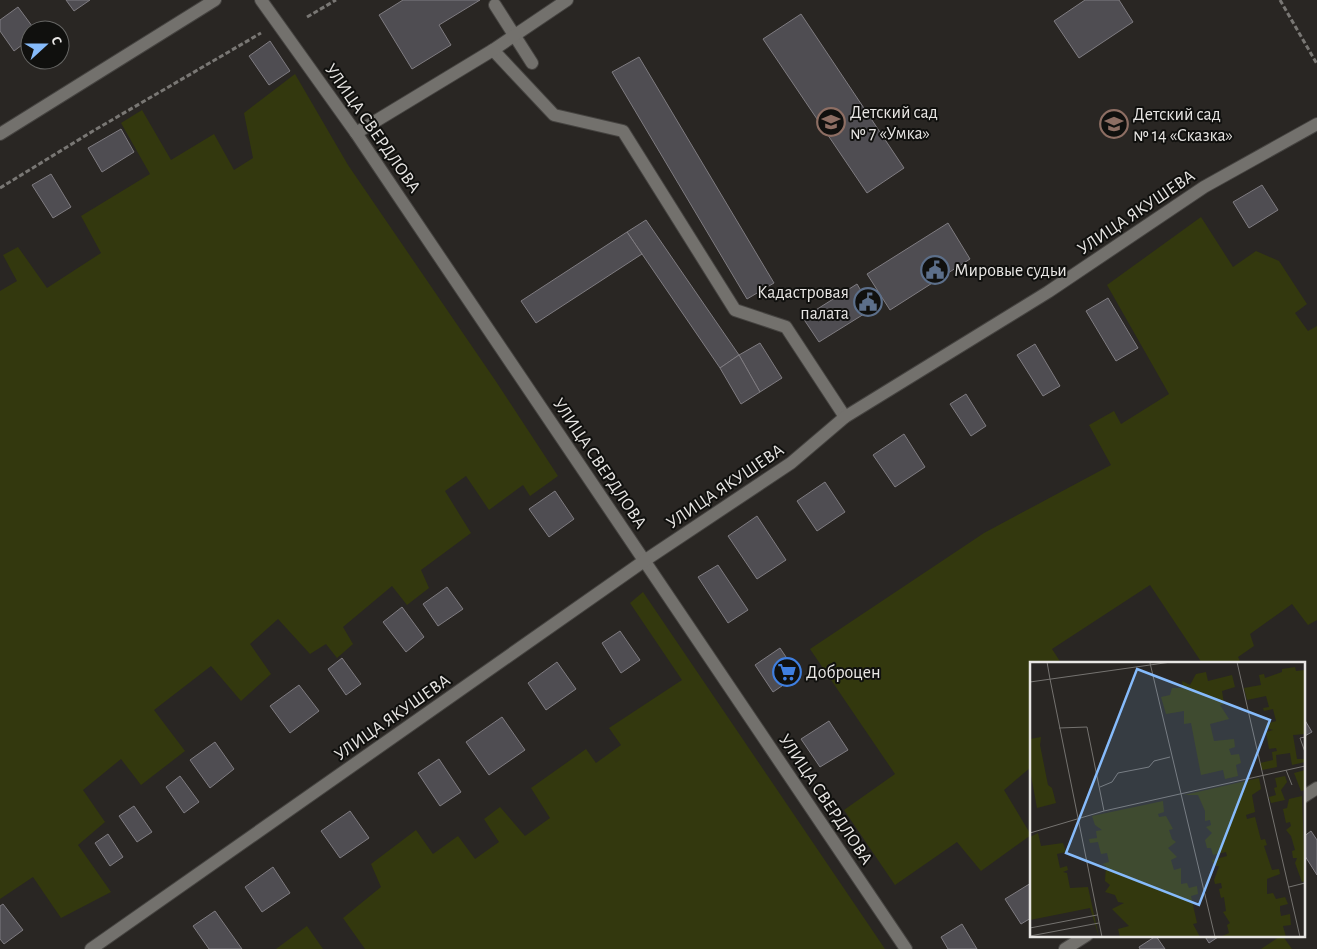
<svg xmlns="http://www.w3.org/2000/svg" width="1317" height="949" font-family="'Alegreya Sans',sans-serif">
	<rect width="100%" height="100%" fill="#292623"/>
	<!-- green -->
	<g fill="#33380e">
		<polygon points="295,74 348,165 495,380 558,476 530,496 523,485 489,510 466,476 445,491 471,533 421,570 429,588 407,605 392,586 343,627 353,644 337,658 326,644 310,654 278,619 250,644 271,674 241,701 211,666 154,710 185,751 141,785 121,759 83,790 105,822 78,845 111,892 61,918 33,877 0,899 0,291 17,281 3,255 18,247 47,288 101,253 81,216 150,174 121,123 142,110 171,160 214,134 234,170 253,158 244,113"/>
		<polygon points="1201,217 1233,267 1256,251 1279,261 1307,304 1295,313 1308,331 1317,326 1317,620 1308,625 1292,604 1250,634 1254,646 1238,657 1241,663 1202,663 1150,585 1052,649 1061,663 1031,663 1031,767 1004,790 1031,835 981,871 957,842 895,885 844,810 895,774 810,649 984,533 1111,465 1089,425 1114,411 1121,424 1169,394 1107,285"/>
		<polygon points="643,592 885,949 365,949 343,918 381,887 371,864 416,830 433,854 458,836 475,859 499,842 484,819 500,807 525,836 550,818 531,788 586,749 596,763 621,745 609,728 682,680 630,603"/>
		<polygon points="307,926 323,949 276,949"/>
		<polygon points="1282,935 1292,949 1261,949"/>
	</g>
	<!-- building -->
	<g fill="#4f4d52" stroke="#7f7c81">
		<polygon points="66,0 90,0 74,11"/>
		<polygon points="403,0 480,0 439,25 451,45 412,69 379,15"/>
		<polygon points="1085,0 1119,0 1133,22 1079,58 1054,21"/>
		<polygon points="18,7 35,30 30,30 30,39 14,51 0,31 0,20"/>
		<polygon points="801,14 904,168 867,193 763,39"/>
		<polygon points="270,41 290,71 269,85 249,56"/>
		<polygon points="639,57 774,283 747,299 612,72"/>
		<polygon points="121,129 134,152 102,172 88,148"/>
		<polygon points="51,174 71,207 53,218 32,185"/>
		<polygon points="1262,185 1278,210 1249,228 1233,202"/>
		<polygon points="646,220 739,355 720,368 627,232"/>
		<polygon points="948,223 970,259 890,310 867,274"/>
		<polygon points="627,232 642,254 536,323 521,301"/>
		<polygon points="857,284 872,309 819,342 803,318"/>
		<polygon points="1108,298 1138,348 1116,361 1086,311"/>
		<polygon points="760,343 782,378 760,392 739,355"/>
		<polygon points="1035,344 1060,386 1043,396 1017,355"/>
		<polygon points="739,355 760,392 741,404 720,368"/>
		<polygon points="966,394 986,426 971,436 950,404"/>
		<polygon points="904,434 925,467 895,487 873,455"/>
		<polygon points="825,482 845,512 817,531 797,501"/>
		<polygon points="555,491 574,519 549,537 529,509"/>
		<polygon points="757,516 786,560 757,579 728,536"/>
		<polygon points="718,565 748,610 728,623 698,577"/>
		<polygon points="447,587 463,609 438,626 423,604"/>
		<polygon points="402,607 424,637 406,652 383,622"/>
		<polygon points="620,631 640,660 621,673 602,643"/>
		<polygon points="780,648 798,675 773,692 755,665"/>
		<polygon points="342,658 361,684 346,695 328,669"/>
		<polygon points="557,662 576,689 546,710 528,683"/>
		<polygon points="299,685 319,711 290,733 270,706"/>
		<polygon points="502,717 525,750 489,775 466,742"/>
		<polygon points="1303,717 1312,732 1303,737"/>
		<polygon points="829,721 848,750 820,767 801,739"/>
		<polygon points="215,742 234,769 210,788 190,760"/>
		<polygon points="439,759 461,792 440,806 418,773"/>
		<polygon points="180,776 199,802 184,813 166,787"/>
		<polygon points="134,806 152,832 137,842 119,816"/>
		<polygon points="350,811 369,838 340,858 321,831"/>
		<polygon points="1311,831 1317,840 1317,875 1303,853 1303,837"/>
		<polygon points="108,834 123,857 110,866 95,843"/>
		<polygon points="273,867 290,893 262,912 245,887"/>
		<polygon points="1031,883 1031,918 1021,924 1005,899"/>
		<polygon points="3,904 23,930 4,944 0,939 0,906"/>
		<polygon points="215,911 242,949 209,949 193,926"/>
		<polygon points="962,924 977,949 948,949 941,937"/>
		<polygon points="1204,935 1221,935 1209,943"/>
		<polygon points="1156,936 1165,949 1140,949 1139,947"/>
	</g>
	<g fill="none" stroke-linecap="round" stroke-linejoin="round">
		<defs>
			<g id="minor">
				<polyline points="261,0 356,133 906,949"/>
				<polyline points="495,5 532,63"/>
				<polyline points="493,50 554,115 623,131 735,310 786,327 845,417"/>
				<polyline points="356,133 493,50 567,0"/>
				<polyline points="0,134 215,0"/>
				<polyline points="1303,797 1317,788"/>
				<polyline points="91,949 644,561 791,463 845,417 1048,292 1204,187 1317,124"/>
				<polyline points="1065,949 1087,935"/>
			</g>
		</defs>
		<!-- minor casing -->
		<use href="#minor" stroke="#454340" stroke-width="14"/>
		<!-- path -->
		<g stroke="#797774" stroke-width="3" stroke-dasharray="5 2.5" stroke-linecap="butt">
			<polyline points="1280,0 1317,64"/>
			<polyline points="307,17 336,0"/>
			<polyline points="0,188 93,131 261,33"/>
		</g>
		<!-- minor -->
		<use href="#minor" stroke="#73716d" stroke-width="12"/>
	</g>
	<!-- icons -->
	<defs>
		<symbol id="school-ring" viewBox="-11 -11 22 22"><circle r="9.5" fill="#10100e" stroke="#8d6e63" stroke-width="1.5"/><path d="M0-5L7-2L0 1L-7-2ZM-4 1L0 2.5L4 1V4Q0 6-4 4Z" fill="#8d6e63"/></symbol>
		<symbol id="civic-ring" viewBox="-11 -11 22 22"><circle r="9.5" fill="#10100e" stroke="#5c6f8a" stroke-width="1.5"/><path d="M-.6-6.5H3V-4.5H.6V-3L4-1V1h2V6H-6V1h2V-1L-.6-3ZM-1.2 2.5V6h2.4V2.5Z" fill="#5c6f8a"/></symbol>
		<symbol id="supermarket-ring" viewBox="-11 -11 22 22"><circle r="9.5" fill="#10100e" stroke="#3f7fe0" stroke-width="1.5"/><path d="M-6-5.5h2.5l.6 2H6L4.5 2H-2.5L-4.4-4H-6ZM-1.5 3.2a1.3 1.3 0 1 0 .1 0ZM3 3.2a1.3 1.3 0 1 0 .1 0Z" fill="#3f7fe0"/></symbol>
	</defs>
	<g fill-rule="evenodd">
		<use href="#school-ring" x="815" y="106" width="32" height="32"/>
		<use href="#school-ring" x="1098" y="108" width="32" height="32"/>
		<use href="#civic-ring" x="919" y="254" width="32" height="32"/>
		<use href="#civic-ring" x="852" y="286" width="32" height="32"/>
		<use href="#supermarket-ring" x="771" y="656" width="32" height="32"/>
	</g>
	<g text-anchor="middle" stroke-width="4" stroke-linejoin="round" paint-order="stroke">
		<!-- poi labels -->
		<g font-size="18" fill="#e8e6e4" stroke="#10100e" text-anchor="start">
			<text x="850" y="118">Детский сад<tspan x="850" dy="21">№ 7 «Умка»</tspan></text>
			<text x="1133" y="120">Детский сад<tspan x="1133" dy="21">№ 14 «Сказка»</tspan></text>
			<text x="954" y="276">Мировые судьи</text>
			<text x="849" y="298" text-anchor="end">Кадастровая<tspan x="849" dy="21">палата</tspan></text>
			<text x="806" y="678">Доброцен</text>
		</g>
		<!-- street labels -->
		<g font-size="18" fill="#e8e6e4" stroke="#10100e">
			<text transform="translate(373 128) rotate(55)" y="6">УЛИЦА СВЕРДЛОВА</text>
			<text transform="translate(1136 212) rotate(-34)" y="6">УЛИЦА ЯКУШЕВА</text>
			<text transform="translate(600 463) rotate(56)" y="6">УЛИЦА СВЕРДЛОВА</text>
			<text transform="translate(725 486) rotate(-34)" y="6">УЛИЦА ЯКУШЕВА</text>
			<text transform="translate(392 717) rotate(-35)" y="6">УЛИЦА ЯКУШЕВА</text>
			<text transform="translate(826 799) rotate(56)" y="6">УЛИЦА СВЕРДЛОВА</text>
		</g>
	</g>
	<!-- overview -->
	<g transform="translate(1030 662)">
		<rect width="275" height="275" fill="#292623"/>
		<path d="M265 5 266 9 275 8V72L263 73 267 97H275V100L262 103 260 91 246 93 247 105 232 108 230 101 243 98 242 90 247 89 246 86 239 87 236 70 243 68 237 66 236 62 246 59 243 47 234 49 233 46 239 45 236 34 217 38 214 26 231 23 229 13 234 12 235 16 252 10V7ZM176 10 178 19 202 13 205 25 192 29 194 42 190 43 199 57 180 62 184 79 204 77 205 85 199 87 201 93 209 92 211 101 206 103 208 114 195 117 193 108 171 113 161 61 154 62V49L136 52 131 35 140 33 142 26H153L152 19 160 23 166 12ZM11 75 10 83 18 123 22 126 26 141 7 146 0 108V77ZM275 108V128L271 129 264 111ZM255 114 257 120 251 128 255 138 241 141 239 135 246 133 244 126 247 125 245 116ZM229 116 231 127 222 133 225 150 216 153 217 157 225 155 231 178 235 177 237 183 234 184 242 208 249 207 250 212 237 217V232L243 231 246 237 255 235 258 242 250 244V248L251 254 260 252 261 263 253 264 256 275H190L199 271 197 263 200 261 193 250 196 249 194 235 191 236 189 227 192 226 191 221 185 222 184 218 189 204H184L182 198 197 194 196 190 183 193 181 186H177L175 178 182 171 176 165 181 163 180 158 175 159V149L168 133H154ZM272 134 275 219 272 220 265 201 267 196H263L262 189 265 188 261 174 256 168 261 164 260 160 256 161 253 147 257 146 259 137ZM133 139 134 150 128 152 129 155 136 154 143 167 139 168 142 177 146 180 138 186 147 195 141 198 144 208 151 206V222L157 221 159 226 167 224 168 232 161 234 167 261 163 262 170 275H90L88 267 99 264 82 247 94 241 88 240 85 233 75 230 80 223 75 219 76 204 72 202 79 200 77 191 71 192 68 180 60 181 59 177 67 176 66 169 72 168 65 163 62 154ZM8 171 11 184 33 181 36 190 27 192 30 206 37 204 38 208 33 210 37 211 40 226 58 225 69 275 60 246 0 258V175Z" fill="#33380e"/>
		<path fill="none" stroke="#757370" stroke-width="1" d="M17 0 20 17M207 0 270 275M120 1 185 275M20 17 72 275M0 20 141 0M29 66 57 65 74 149M275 75 270 76 275 90M256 108 262 123M70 125 82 120 88 111 119 105 124 99 140 95M0 171 74 149 275 104M259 225 275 221M0 266 67 253M0 274 69 261"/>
		<path fill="#86bbfb" fill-opacity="0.15" stroke="#86bbfb" stroke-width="2.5" d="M107 7 240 58 169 243 36 191Z"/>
		<rect width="275" height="275" fill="none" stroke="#e8e6e4" stroke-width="2.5"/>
	</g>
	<!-- north arrow -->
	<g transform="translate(45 45) rotate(69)"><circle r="24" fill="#10100e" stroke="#666664"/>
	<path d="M0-4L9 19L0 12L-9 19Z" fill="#86bbfb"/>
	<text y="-8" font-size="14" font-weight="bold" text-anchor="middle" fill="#e8e6e4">С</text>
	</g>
</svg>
